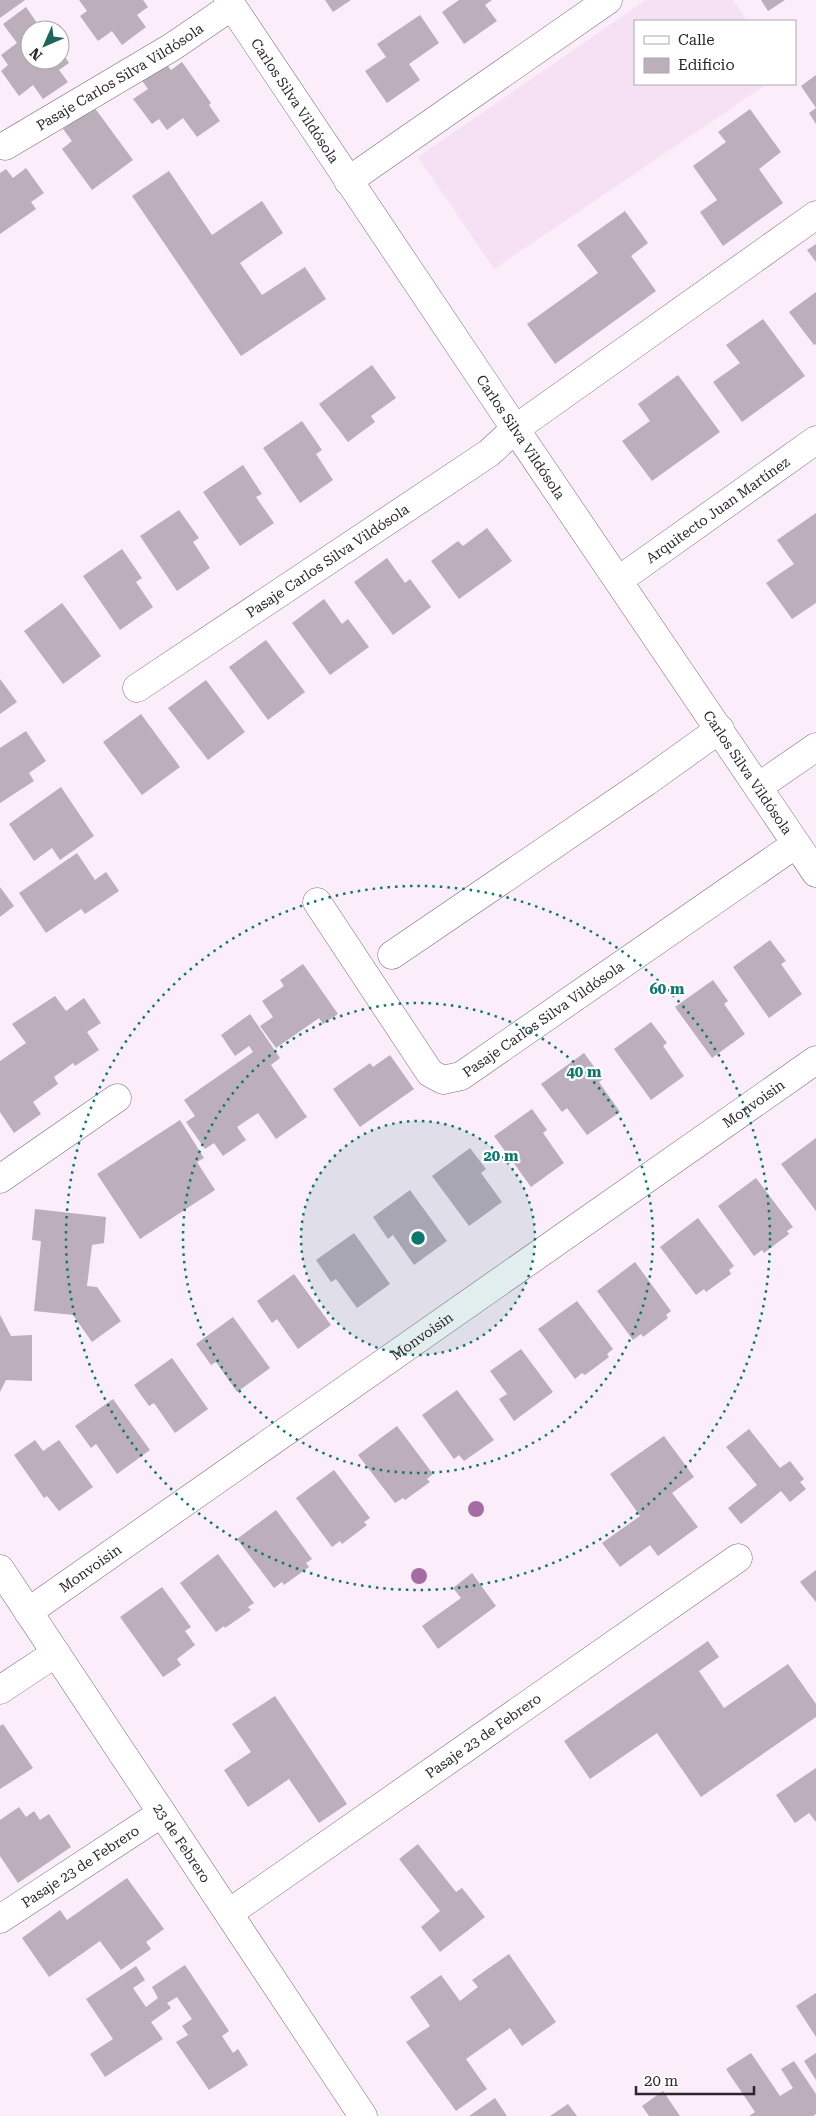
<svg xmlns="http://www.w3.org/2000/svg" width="816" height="2116" font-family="'Roboto Serif',serif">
	<rect width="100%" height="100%" fill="#fcedfb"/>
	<!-- built -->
	<polygon fill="#f5e0f4" points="646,0 733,0 747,21 635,21 635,84 767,84 494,269 418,157"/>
	<!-- building -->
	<g fill="#bdaebc">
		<polygon points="0,0 25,0 0,18"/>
		<polygon points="79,0 143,0 148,7 137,15 146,27 122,45 112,31 98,41 80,16 87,11"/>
		<polygon points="325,0 351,0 333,12"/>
		<polygon points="459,0 492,0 485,5 497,21 464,44 442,12"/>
		<polygon points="761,0 785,0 768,11"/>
		<polygon points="26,7 37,23 40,21 46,30 30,30 30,60 60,60 60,49 69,63 59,70 68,82 43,99 33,85 19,96 1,71 8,65 1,55 17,43 3,24"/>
		<polygon points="420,15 439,43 409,64 420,80 387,103 365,71 386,57 377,44"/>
		<polygon points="162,58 171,70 182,62 211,103 209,105 220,121 197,137 183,118 167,130 159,119 152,124 133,99 148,89 138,75"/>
		<polygon points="816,75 816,108 801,86"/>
		<polygon points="94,107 133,160 92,190 62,149 72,141 63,129"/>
		<polygon points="816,108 816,124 809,113"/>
		<polygon points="750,109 781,152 759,169 783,203 723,246 700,212 717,200 693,166 726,142 718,132"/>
		<polygon points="26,168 44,193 31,202 36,209 0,234 0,173 6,169 13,178"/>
		<polygon points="169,171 212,235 262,201 283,233 240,263 262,295 305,267 326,299 241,356 132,196"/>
		<polygon points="625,211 648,243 631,256 656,291 555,364 527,324 598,273 577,245"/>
		<polygon points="816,244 816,262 807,250"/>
		<polygon points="816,292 816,344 814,345 789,312"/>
		<polygon points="763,319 805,376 742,422 713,382 740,363 726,345"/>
		<polygon points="372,365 396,398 371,416 375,422 348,442 319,404"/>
		<polygon points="678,375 720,432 652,481 622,441 650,421 638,404"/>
		<polygon points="302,421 322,450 316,454 333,480 300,503 263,448"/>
		<polygon points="243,465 262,494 256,497 274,523 240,546 203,492"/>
		<polygon points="179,510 199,538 193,542 210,568 177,591 140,536"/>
		<polygon points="816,513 816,603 792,619 766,583 794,564 777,540"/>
		<polygon points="487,528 512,561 459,599 431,561 458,541 463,546"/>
		<polygon points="122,549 142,578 136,582 153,607 120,630 83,576"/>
		<polygon points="387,558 405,583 410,579 431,607 393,635 354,582"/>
		<polygon points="324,599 342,624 348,619 369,647 330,675 292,623"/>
		<polygon points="62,603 101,656 63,684 24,631"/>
		<polygon points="266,640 305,692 268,720 229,667"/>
		<polygon points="0,679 17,702 0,714"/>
		<polygon points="206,680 245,732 208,760 168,708"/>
		<polygon points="141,714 180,767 142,795 103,742"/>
		<polygon points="26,731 46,761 29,773 34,781 0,803 0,748"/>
		<polygon points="61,787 94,836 60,860 52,848 34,861 9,824"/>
		<polygon points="77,853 95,880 106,872 119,891 85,914 81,909 46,933 19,893"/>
		<polygon points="0,887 14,906 0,917"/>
		<polygon points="770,940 786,961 781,964 802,994 769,1018 733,967"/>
		<polygon points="303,964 338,1014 323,1024 319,1018 276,1048 260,1026 273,1017 262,1001 284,986 280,980"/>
		<polygon points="713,980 728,1001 724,1004 745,1034 712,1058 675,1007"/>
		<polygon points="55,996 66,1011 84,998 101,1023 87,1032 99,1050 75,1066 73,1063 54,1077 58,1084 33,1102 41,1114 14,1133 0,1112 0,1061 26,1043 12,1024"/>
		<polygon points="250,1014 280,1058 271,1065 307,1117 276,1139 258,1113 237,1127 246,1140 223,1156 214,1143 205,1149 186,1122 195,1116 184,1100 253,1052 249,1046 235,1056 221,1035"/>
		<polygon points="651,1022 667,1043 663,1046 684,1076 651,1100 614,1049"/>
		<polygon points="584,1053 603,1079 599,1082 620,1112 587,1135 567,1108 562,1112 541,1084"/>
		<polygon points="390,1055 414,1089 360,1127 333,1089 370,1063 373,1067"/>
		<polygon points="532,1109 547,1130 543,1133 564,1163 531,1187 494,1136"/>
		<polygon points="180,1120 204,1158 197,1162 215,1190 140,1239 97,1174"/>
		<polygon points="816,1138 816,1211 781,1164"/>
		<polygon points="470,1148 486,1169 481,1173 502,1202 469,1226 432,1176"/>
		<polygon points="756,1178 793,1227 787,1231 789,1234 764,1253 762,1250 754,1256 718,1206"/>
		<polygon points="410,1190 447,1241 414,1265 393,1235 388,1239 373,1217"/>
		<polygon points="35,1209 106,1217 104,1243 92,1245 87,1286 97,1287 121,1321 92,1342 73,1315 34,1311 41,1241 32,1240"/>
		<polygon points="698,1218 734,1266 729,1270 731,1274 706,1292 704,1289 696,1295 660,1247"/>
		<polygon points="354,1233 390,1284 357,1308 336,1279 331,1282 316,1260"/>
		<polygon points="635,1262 671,1311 666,1315 668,1318 643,1337 641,1334 633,1340 597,1291"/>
		<polygon points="294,1274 331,1325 298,1349 277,1319 272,1323 257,1301"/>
		<polygon points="577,1301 613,1349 607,1354 609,1357 585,1375 582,1373 575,1379 538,1329"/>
		<polygon points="0,1315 11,1336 32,1335 32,1381 6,1380 0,1392"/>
		<polygon points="233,1317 270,1368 237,1392 216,1362 211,1365 196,1344"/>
		<polygon points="521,1349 553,1392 514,1421 499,1399 507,1394 490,1371"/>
		<polygon points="172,1358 208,1409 175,1433 154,1403 149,1406 134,1385"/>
		<polygon points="457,1390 494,1440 464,1461 459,1455 454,1459 422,1415"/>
		<polygon points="113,1399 150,1450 117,1474 96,1444 91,1448 75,1426"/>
		<polygon points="397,1426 433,1474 427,1479 430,1482 405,1500 403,1498 395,1503 358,1455"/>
		<polygon points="749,1429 780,1468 790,1461 804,1479 800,1482 806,1489 790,1502 781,1491 741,1524 728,1508 757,1485 726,1447"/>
		<polygon points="664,1436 694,1477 672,1493 698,1527 658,1556 650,1545 620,1567 602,1543 640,1516 610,1474"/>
		<polygon points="35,1440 43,1451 59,1440 93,1487 59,1511 47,1496 44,1498 14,1455"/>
		<polygon points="334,1470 370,1518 364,1522 367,1525 342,1544 340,1541 332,1547 296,1498"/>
		<polygon points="276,1510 312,1559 306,1563 309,1567 284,1585 282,1582 274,1588 237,1539"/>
		<polygon points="218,1554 254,1603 248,1607 251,1610 225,1628 224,1626 216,1632 180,1583"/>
		<polygon points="816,1570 816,1602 800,1582"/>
		<polygon points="472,1573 496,1606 438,1649 422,1626 461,1598 453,1588"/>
		<polygon points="162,1587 191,1627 185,1631 195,1645 177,1659 181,1665 163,1677 120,1617"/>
		<polygon points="708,1641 719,1657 699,1671 724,1708 788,1664 816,1704 816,1717 701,1797 657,1733 590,1779 564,1741"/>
		<polygon points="275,1696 347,1804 319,1823 289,1779 248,1807 224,1770 251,1752 232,1724"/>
		<polygon points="3,1724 33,1768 0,1789 0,1726"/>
		<polygon points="816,1768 816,1822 809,1813 795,1823 776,1795"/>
		<polygon points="19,1807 26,1817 34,1811 40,1820 49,1814 71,1847 18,1883 0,1856 0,1820"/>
		<polygon points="418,1844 456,1892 462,1888 485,1917 440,1952 421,1927 440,1911 399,1859"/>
		<polygon points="127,1878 164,1929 146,1942 151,1949 121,1970 100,1941 49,1977 22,1938 60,1910 67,1920"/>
		<polygon points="509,1954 556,2022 522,2046 510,2028 466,2059 487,2089 456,2111 406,2042 430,2026 410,1997 441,1975 460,2001 478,1987 472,1980"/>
		<polygon points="185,1965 229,2031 222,2036 233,2053 238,2049 248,2065 209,2090 176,2042 188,2035 182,2026 192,2019 177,1997 167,2003 171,2008 151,2022 163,2039 105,2077 90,2054 113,2039 86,1999 136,1966 145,1980 133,1988 146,2007 158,1998 152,1987"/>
		<polygon points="816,1993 816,2037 796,2006"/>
		<polygon points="751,2053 780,2096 793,2088 781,2069 794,2061 816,2094 816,2114 813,2116 749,2116 755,2112 726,2069"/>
		<polygon points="816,2053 816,2080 804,2061"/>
		<polygon points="663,2091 680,2116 649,2116 642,2106"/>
		<polygon points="495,2098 507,2116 469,2116"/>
		<polygon points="568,2104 577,2116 550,2116"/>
	</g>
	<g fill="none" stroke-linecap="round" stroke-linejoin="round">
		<defs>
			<g id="minor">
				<path id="s1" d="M228 0C422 292 619 583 816 873"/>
				<path id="s2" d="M5 146 172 47 232 6"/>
				<polyline points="348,181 608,0"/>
				<path id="s3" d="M619 580 816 440"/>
				<path id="s4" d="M137 688 489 453 515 429 816 215"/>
				<polyline points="758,787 816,747"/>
				<path id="s5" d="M317 902 430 1073 443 1080 461 1076 796 844"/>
				<polyline points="392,955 646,782 720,729"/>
				<polyline points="0,1179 117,1098"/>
				<path id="s6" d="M0 1569 363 2116"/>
				<path id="s7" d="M28 1612 816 1060"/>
				<polyline points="0,1690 56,1653"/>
				<path id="s8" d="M229 1913 738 1558"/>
				<path id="s9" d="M0 1919 162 1813"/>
			</g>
		</defs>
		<!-- minor casing -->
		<use href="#minor" stroke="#7a6d79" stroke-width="29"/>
		<!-- minor -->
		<use href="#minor" stroke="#fff" stroke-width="28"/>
	</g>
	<!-- trees -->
	<g fill="#a56ca4">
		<circle cx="476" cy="1509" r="8"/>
		<circle cx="419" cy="1576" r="8"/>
	</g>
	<!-- distance rings -->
	<circle cx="418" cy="1238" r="117" fill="#0f766e" fill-opacity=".12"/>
	<g fill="none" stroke="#0f766e" stroke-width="2.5" stroke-dasharray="2.5 5">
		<circle cx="418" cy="1238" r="117"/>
		<circle cx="418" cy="1238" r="235"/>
		<circle cx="418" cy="1238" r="352"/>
	</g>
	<g text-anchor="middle" stroke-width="4.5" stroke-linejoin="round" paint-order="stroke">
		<!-- street labels -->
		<g font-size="14" fill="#2c272c" stroke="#fff">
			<text dy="5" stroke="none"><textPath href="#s2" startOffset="134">Pasaje Carlos Silva Vildósola</textPath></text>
			<text dy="5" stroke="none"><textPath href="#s1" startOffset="121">Carlos Silva Vildósola</textPath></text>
			<text dy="5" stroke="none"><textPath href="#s1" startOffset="526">Carlos Silva Vildósola</textPath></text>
			<text dy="5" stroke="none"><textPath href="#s3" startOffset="121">Arquitecto Juan Martínez</textPath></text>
			<text dy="5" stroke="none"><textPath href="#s4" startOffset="229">Pasaje Carlos Silva Vildósola</textPath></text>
			<text dy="5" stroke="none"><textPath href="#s1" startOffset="931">Carlos Silva Vildósola</textPath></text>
			<text dy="5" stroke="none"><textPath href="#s5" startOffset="338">Pasaje Carlos Silva Vildósola</textPath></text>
			<text dy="5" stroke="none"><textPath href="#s7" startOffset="886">Monvoisin</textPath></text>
			<text dy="5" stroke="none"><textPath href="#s7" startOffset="481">Monvoisin</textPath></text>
			<text dy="5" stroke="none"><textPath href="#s7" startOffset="76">Monvoisin</textPath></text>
			<text dy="5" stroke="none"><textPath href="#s8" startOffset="310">Pasaje 23 de Febrero</textPath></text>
			<text dy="5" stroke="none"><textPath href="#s6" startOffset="329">23 de Febrero</textPath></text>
			<text dy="5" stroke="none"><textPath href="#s9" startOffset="96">Pasaje 23 de Febrero</textPath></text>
		</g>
	</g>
	<circle cx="418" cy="1238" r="8" fill="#0f766e" stroke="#fff" stroke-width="2.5"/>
	<g font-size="15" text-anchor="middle" font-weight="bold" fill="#0f766e" stroke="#fff" stroke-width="4.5" stroke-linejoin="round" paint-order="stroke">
		<text x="667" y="994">60 m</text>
		<text x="584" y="1077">40 m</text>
		<text x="501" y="1161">20 m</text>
	</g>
	<!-- legend -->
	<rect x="634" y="20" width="162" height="65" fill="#ffffff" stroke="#aba9ab"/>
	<rect x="644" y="36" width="25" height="8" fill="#ffffff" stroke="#aba9ab"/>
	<text x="678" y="45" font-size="15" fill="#2c272c">Calle</text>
	<rect x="644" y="58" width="25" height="15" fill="#bdaebc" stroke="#aba9ab"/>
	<text x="678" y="70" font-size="15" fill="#2c272c">Edificio</text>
	<!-- north arrow -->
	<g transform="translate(45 45) rotate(225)"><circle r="24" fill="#ffffff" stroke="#aba9ab"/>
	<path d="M0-4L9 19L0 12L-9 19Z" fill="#1f6558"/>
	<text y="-8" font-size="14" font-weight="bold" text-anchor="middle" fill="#2c272c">N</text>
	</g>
	<!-- scale -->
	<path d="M636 2086v8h118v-8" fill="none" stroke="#2c272c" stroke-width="2.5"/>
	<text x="644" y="2086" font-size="15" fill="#2c272c" stroke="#ffffff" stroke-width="4" paint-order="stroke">20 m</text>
</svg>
